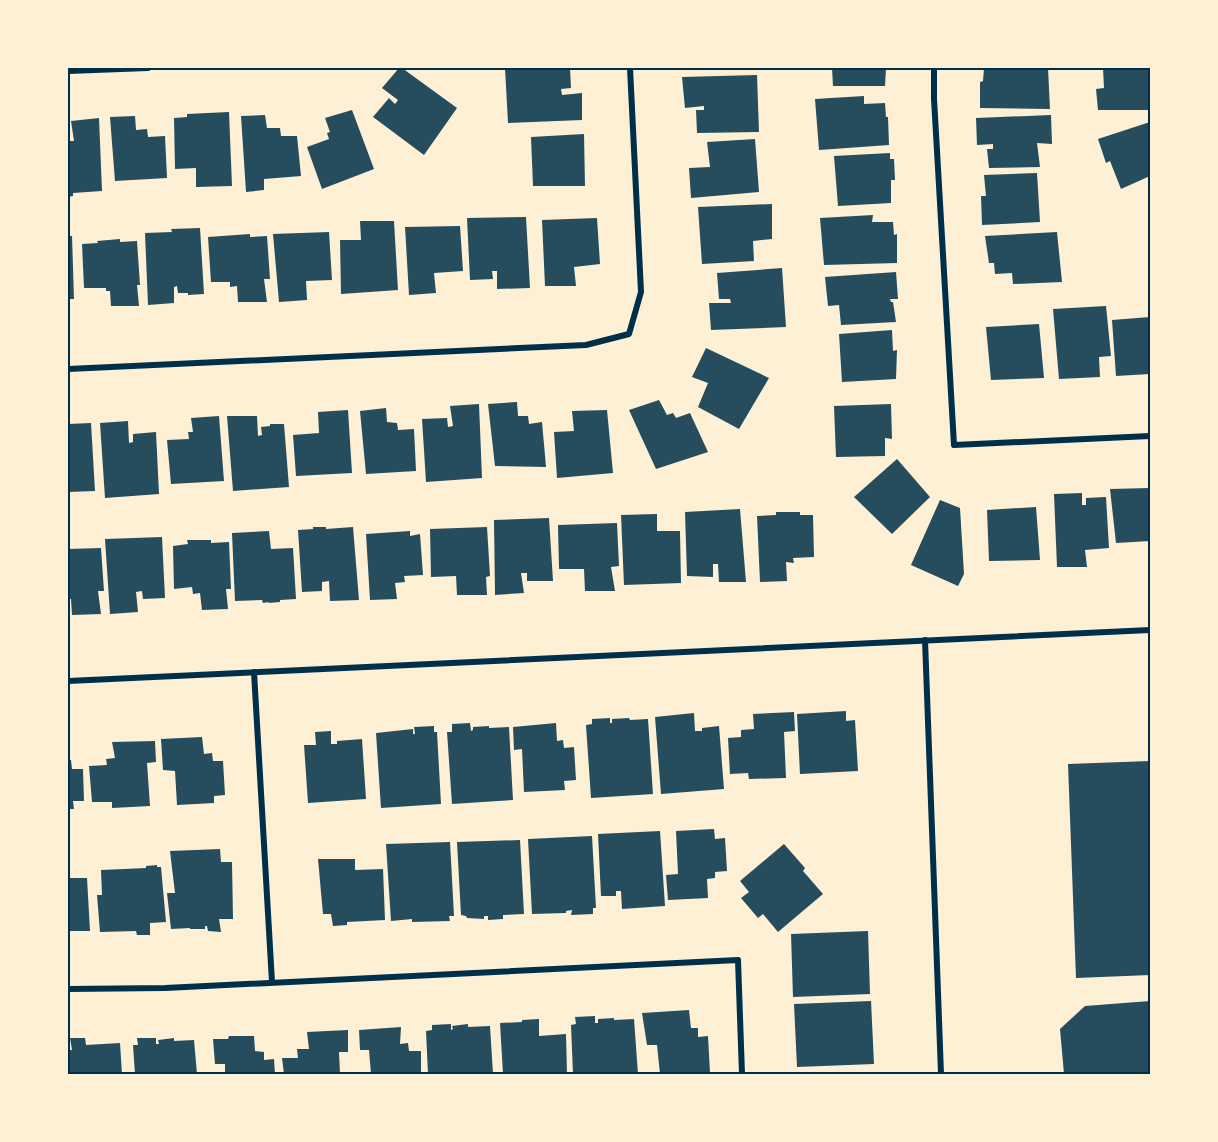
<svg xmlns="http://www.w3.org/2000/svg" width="1218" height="1142" font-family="Manrope,sans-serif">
	<rect width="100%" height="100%" fill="#fdf0d5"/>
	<!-- building -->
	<g fill="#264d5e">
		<polygon points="399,68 402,68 457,108 424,155 373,117 389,98 395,104 398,100 382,88"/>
		<polygon points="505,68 570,68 571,88 561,89 562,95 582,93 582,120 508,123"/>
		<polygon points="832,68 886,68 885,86 833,86"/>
		<polygon points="984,68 1048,68 1050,109 980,108 980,82 983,81"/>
		<polygon points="1103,68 1150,68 1150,110 1098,110 1096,89 1104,88"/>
		<polygon points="757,75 759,132 697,133 696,110 704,110 704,106 685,108 682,77"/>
		<polygon points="864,96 864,104 885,103 886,117 888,117 889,145 819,150 815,99"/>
		<polygon points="352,110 374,169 322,189 307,147 329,139 327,133 330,132 325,118"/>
		<polygon points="229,112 232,186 196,187 196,168 175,169 174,118 187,117 187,114"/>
		<polygon points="265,115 267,128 280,128 281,136 297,136 301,176 264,179 264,190 246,192 241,116"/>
		<polygon points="1051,115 1052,144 1037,143 1040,167 989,168 987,149 993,149 993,144 977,145 976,118"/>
		<polygon points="135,116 136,130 147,129 148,137 165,136 167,178 115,181 110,117"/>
		<polygon points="99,118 102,191 73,193 73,196 68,197 68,141 74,141 71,121"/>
		<polygon points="1150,122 1150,176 1121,189 1110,161 1106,163 1098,139"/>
		<polygon points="584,134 585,186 533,186 531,137"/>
		<polygon points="755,139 759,192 691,198 689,168 710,167 707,142"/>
		<polygon points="890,153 890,159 894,159 895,180 891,180 891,203 838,206 834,156"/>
		<polygon points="1037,173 1040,222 982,225 981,196 986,196 984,175"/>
		<polygon points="772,204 772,239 753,241 754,261 702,264 698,207"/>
		<polygon points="873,215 872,222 893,222 894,235 897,234 897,263 824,265 820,218"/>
		<polygon points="526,217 530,288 497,289 497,271 492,271 493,279 470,280 467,218"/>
		<polygon points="597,218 600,264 574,267 576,286 545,286 542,220"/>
		<polygon points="360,221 394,221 398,290 341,294 340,240 361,240"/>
		<polygon points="460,226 463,271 434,273 436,293 409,295 405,227"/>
		<polygon points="200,228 204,294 188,295 188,293 178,293 177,286 174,287 174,303 148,305 145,233 172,232 171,229"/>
		<polygon points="329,232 332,280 306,281 307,300 279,302 273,234"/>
		<polygon points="1057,232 1062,282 1013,284 1012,273 995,274 994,263 989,263 985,236"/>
		<polygon points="250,234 250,237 267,236 270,279 264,279 267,302 238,302 237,286 230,287 230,282 211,282 208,237"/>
		<polygon points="68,236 72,236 74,299 68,299"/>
		<polygon points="120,239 120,242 137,241 140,285 137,285 139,306 111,306 110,291 106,291 106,288 84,288 82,244 98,243 97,241"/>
		<polygon points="782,268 786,327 711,330 709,303 731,303 730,299 719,299 717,273"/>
		<polygon points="896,272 898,299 890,299 891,302 893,302 896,322 841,325 839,305 828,306 825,277"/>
		<polygon points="1106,306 1111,356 1099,357 1100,377 1059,379 1053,309"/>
		<polygon points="1150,317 1150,374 1116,376 1112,320"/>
		<polygon points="1039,324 1044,378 991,380 986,327"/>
		<polygon points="892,330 893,351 897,350 896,379 842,382 839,334"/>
		<polygon points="706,348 769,378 739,429 698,407 708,383 692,377"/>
		<polygon points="659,400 667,415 673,413 676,418 690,413 708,452 656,469 629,410"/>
		<polygon points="517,402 518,416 528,416 529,424 542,422 546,467 495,466 488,404"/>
		<polygon points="479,404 482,478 426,482 422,419 447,418 448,427 453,426 450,406"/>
		<polygon points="891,404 892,439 885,438 885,456 836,457 834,406"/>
		<polygon points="386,408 387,422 397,423 398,430 414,429 416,471 366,474 360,411"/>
		<polygon points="348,410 352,473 296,476 293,435 319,433 318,412"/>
		<polygon points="607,410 613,473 557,478 554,432 574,431 572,411"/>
		<polygon points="219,416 224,481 171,484 167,440 189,439 188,432 193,432 191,418"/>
		<polygon points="227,416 257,416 258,436 262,435 261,427 270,426 270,424 284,424 289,487 233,491"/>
		<polygon points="128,421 129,443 133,442 133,434 156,432 159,494 105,498 100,423"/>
		<polygon points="91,423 95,491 68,492 68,424"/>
		<polygon points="897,459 930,497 892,534 854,497"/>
		<polygon points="1150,488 1150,541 1116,543 1110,489"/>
		<polygon points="1082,493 1082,505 1086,505 1086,498 1106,497 1109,548 1085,550 1087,567 1057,567 1054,494"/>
		<polygon points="940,500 960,508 964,574 958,586 911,565"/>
		<polygon points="1036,507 1040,560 989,561 987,510"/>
		<polygon points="740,509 746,582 719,582 718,564 713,564 713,577 687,576 685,512"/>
		<polygon points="776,512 800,512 800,515 813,515 814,557 793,558 794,563 786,562 787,581 760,582 757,516 776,515"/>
		<polygon points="657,514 657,531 680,531 681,583 624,585 621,515"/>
		<polygon points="549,518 553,581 527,581 527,573 521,573 524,593 495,595 494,520"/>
		<polygon points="617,523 619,566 611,567 615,591 585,591 584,569 559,569 558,525"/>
		<polygon points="313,527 326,527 326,529 353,527 359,600 330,601 329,581 322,582 322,591 302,592 298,530 313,529"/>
		<polygon points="487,527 490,576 486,577 487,595 457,595 456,576 431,577 430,529"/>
		<polygon points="269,531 271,549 293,548 296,599 280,600 280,602 268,603 269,602 263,603 262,600 235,601 232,533"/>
		<polygon points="410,531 410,536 420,534 423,575 404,576 405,582 395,583 397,599 370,600 366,534"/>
		<polygon points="162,537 165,598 143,599 142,591 136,592 138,612 110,614 105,539"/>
		<polygon points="187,540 211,540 211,543 229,542 231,589 226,589 228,609 202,610 200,593 193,594 192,587 174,589 173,546 188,544"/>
		<polygon points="101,548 104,591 98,591 101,614 72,615 71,599 68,599 68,549"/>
		<polygon points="846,711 846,721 855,720 858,771 800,774 797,714"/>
		<polygon points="794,712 795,731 784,732 786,778 749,779 748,773 730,774 728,738 741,737 741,730 754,729 753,714"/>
		<polygon points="694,713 695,731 702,731 702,728 719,726 724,789 661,794 655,717"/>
		<polygon points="610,718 610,723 612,723 612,719 629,718 630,720 648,719 653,794 591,798 586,725 592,724 592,719"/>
		<polygon points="470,723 471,731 473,730 473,727 489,726 489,728 509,727 513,800 452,804 447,732 452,732 452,724"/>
		<polygon points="556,723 557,741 563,740 564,748 574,747 576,780 564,781 565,790 524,792 522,749 514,750 513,727"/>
		<polygon points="434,726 434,732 437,732 441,804 381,808 376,733 413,729 413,734 415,734 414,727"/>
		<polygon points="331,731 331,744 337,744 337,741 362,739 366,799 308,803 304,745 316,745 315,732"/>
		<polygon points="202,737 204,754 212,753 213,761 223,761 225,795 214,796 214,803 177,805 175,771 163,770 161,739"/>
		<polygon points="155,741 156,762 147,763 150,806 112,808 112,802 92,802 89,766 107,765 106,759 115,758 112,742"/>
		<polygon points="68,760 71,760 72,769 83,769 84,801 73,801 74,809 68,809"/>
		<polygon points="1150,761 1150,975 1076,978 1068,764"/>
		<polygon points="714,829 715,839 725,838 727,871 715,872 715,878 707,879 708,898 668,900 666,875 678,874 676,831"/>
		<polygon points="660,831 665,906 622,909 621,891 616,891 616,896 601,896 598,834"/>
		<polygon points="592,836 596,908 593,908 593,914 571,915 572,910 566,911 566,913 532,914 528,839"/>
		<polygon points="520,840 524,914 503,915 503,919 488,920 488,916 484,916 484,919 467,918 466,916 461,915 457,842"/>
		<polygon points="450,842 454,916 449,916 450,921 412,922 412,919 391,921 386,844"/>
		<polygon points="784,844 805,868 803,871 823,894 778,932 763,914 758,918 741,898 749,892 740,881"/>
		<polygon points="220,849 221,862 232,862 233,919 219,919 221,932 208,931 207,926 205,926 205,929 190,929 190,928 171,929 167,893 175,893 170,851"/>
		<polygon points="318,859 355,859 355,870 383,869 385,920 347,922 347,925 333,926 331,914 323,914"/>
		<polygon points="157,865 157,867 161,867 166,922 150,923 150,935 137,935 136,931 100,932 97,895 102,895 101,870 146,868 146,866"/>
		<polygon points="68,878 87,878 90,931 68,931"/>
		<polygon points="868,931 870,994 793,997 791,934"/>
		<polygon points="871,1001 874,1064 797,1067 794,1004"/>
		<polygon points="1150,1001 1150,1074 1064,1074 1060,1029 1085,1006"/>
		<polygon points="689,1010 691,1028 698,1028 698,1037 708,1036 710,1073 698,1073 698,1074 660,1074 657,1045 647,1045 642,1013"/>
		<polygon points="595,1016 595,1023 598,1023 598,1019 614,1018 614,1020 634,1019 638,1074 573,1074 571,1025 576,1024 575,1017"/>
		<polygon points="539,1019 539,1036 566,1034 567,1074 503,1074 500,1023 522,1022 522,1020"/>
		<polygon points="451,1024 451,1030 453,1029 452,1026 468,1024 468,1027 490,1026 493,1074 428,1074 426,1031 432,1030 432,1025"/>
		<polygon points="401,1027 400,1044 408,1043 409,1051 421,1051 421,1074 371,1074 369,1050 360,1050 359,1030"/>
		<polygon points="348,1030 348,1052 339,1052 340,1074 284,1074 282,1058 298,1058 297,1049 309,1049 307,1032"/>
		<polygon points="229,1036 254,1036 255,1051 264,1052 264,1060 274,1059 275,1074 225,1074 225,1064 215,1064 213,1039 228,1039"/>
		<polygon points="70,1038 85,1038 86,1045 120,1043 122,1074 68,1074 68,1050 72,1050"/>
		<polygon points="137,1038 156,1038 156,1044 159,1044 158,1040 174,1038 174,1041 194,1040 197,1074 135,1074 133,1045 138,1045"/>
	</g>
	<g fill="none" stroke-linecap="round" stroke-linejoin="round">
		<!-- minor -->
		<g stroke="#003049" stroke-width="6">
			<polyline points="934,68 934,99 954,445 1150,436"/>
			<polyline points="68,71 148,68"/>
			<polyline points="68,369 586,345 629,334 641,292 630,68"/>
			<polyline points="925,640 941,1074"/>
			<polyline points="254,672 272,982"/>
			<polyline points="68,681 1150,630"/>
			<polyline points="68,989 165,988 738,960 742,1074"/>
		</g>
	</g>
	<!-- border -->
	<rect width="1218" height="1142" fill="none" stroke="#fdf0d5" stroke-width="138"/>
	<rect x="69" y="69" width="1080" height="1004" fill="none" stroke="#003049" stroke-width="2"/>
</svg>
